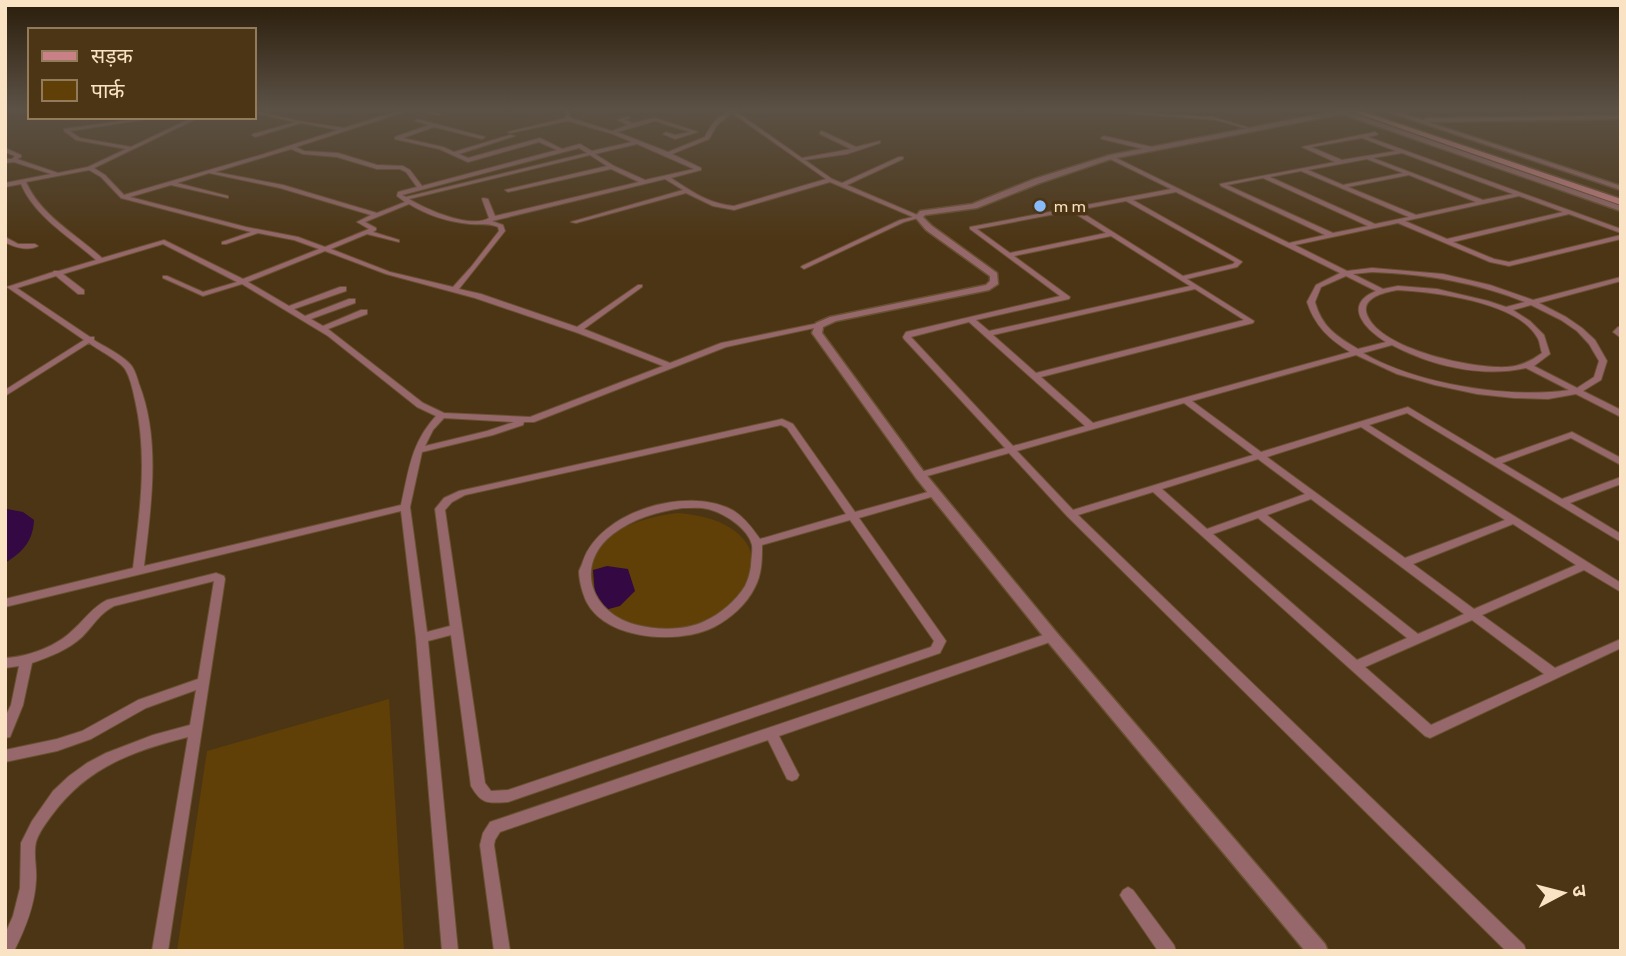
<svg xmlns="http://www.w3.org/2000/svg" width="1626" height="956" font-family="Cabin,'Noto Sans Devanagari',sans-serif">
	<rect width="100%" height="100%" fill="#4c3514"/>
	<!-- green -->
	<g fill="#604006">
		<path d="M678 513C793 522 764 622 669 630 656 632 638 632 627 626 614 620 603 609 592 601 591 591 587 578 588 568 591 531 649 516 678 513Z"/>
		<polygon points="389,699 404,951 177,951 207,751"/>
	</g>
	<!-- water -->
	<g fill="#330843">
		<path d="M6 507 7 509 23 512 34 520C33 541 23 552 5 563Z"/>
		<polygon points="607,566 628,569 635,591 620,606 605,610 595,595 593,570"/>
	</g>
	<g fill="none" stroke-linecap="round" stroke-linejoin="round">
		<defs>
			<g id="minor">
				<polygon points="347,108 354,108 343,112 341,111"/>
				<path d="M407 108H420L441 114 439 115 413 109 296 147 304 151 338 153 377 165 403 166 410 170 422 186 557 150 539 142 468 162 439 149 395 139V137L429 125 415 121 417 119 485 137 482 139 434 127 403 138 443 147 454 152 510 135 515 136 459 154 468 158 540 138 562 149 580 144 592 151 632 142 613 134 568 121 510 133 508 132 566 118 564 108H568L571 118 612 131 628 125 618 120 628 116 630 118 624 120 633 123 655 118 698 132 675 139 663 134 666 132 675 135 690 132 655 121 617 132 668 152 705 137C711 123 724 108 740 108L735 111 802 158 851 149 820 134V132L822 131 856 147 880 141V143L847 154 805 160 832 179 842 183 899 157H903V159L847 185 922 217 904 222 804 269 801 267 802 266 900 220 913 217 830 182 734 210 713 206 686 193 576 223 571 222 683 190 665 179 492 221 503 225 505 231 459 289 481 294 577 327 638 285H642V287L584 329 670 363 721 343 819 323 823 325 819 327 726 347 534 422H524L523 425 493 435 422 452 410 507 427 632 450 626 435 509 444 498 459 491 782 419 793 424 855 512 935 490 940 493 938 495 859 518 944 638 946 641 940 653 508 802C488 803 482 805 471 786L451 635 428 641 458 951H442L416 638 401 511 5 607V599L133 568C140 512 148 456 135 400 133 390 130 377 125 369 119 360 98 350 89 343L5 396V390L84 340 7 287 53 272 54 271H59L96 260C70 237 35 217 21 184L5 187V183L51 174 14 162 5 163V159H12L15 156 5 152V148L21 155V157L17 159 58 173 88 167 126 149 76 140 64 131V129L144 118 142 120 70 131 80 138 131 147 194 117H200L94 168 105 175 124 195 264 154 338 130 301 123 255 137 252 135 253 134 295 122 254 113V111L299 121 344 128ZM732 113 826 179 734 206C709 204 691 191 671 178L701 170V168L672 154 709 139 717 125ZM637 144 694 169 645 180 614 166 595 154ZM579 148 587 153 406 197 402 195ZM291 149 303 154 337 157 377 169H400L406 172 417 187 398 192 397 196 405 202 377 213 283 185 215 172ZM590 155 607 166 505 190 508 192 611 169 639 182 495 216 488 199 483 198 482 199 489 218C470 229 428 210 409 199ZM89 170 101 177 121 198 251 232 222 242V244H226L258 233 294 240 319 249 243 279 164 240 102 258C76 234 41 216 26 182ZM209 173 280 188 371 215 357 222 369 229 325 247 298 237 246 227 130 197 171 185 228 198V196L177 183ZM409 204C427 215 448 222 470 224 480 225 489 223 498 227L499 231 471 267 453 287 390 272 331 249 367 234 399 242V240L373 232 376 230V228L365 222ZM163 244 237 282 203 292 167 276H163V278L203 296 242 284 328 336 417 407 436 416C411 443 409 470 401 505L144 566C151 507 161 440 139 384 137 378 135 369 130 364 122 355 105 347 94 340V337H90L17 288 56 276 78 294H84V290L63 274ZM325 251 386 274 475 298 578 333 663 366 530 417 444 413 423 403 328 329 367 314V310H361L323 326 311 319 355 303V299H349L305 316 294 309 346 291V287H340L289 306 248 282ZM444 418 514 422 487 431 425 446 433 430ZM781 425 787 428 846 514 760 539C753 529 745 518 734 511 689 485 600 511 583 561 582 565 580 568 579 571 579 577 581 587 583 593 596 640 677 646 714 627 730 619 747 604 755 587 762 574 762 559 762 545L850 520 934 641 931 647 508 790 491 791 485 783 445 510 452 502 465 495ZM682 508C691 508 700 507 708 509 724 513 748 528 752 545 753 551 751 560 751 566 750 573 748 580 745 586 736 601 720 614 705 621 685 631 657 630 637 625 591 614 573 565 613 534 634 518 657 512 682 508Z"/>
				<polygon points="1056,108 1079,108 1208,117 1210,116 1253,129 1251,130 1216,120"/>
				<polygon points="1488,108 1536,108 1534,109 1490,109"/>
				<path d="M1375 132 1378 134 1377 135 1368 137 1621 229V233L1569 214 1453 242 1494 259 1509 262 1621 235V239L1509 266 1490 262 1398 223 1295 245 1347 271 1372 268 1443 274 1490 285 1533 300 1621 277V281L1539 303 1566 317 1582 328 1595 340 1607 361 1601 380 1583 391 1621 410V417L1576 394 1548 399 1514 398 1477 394 1435 385 1397 374 1356 355 1192 401 1261 452 1408 407 1495 459 1572 432 1621 458V465L1571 438 1502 463 1562 499 1621 477V484L1570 503 1621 534V542L1407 413 1369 425 1621 583V592L1584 570 1482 615 1555 668 1621 639V648L1430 738 1425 736 1153 492 1078 515 1524 945 1526 951H1506L1067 516 1009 453 920 478 915 475 917 473 1005 448 904 339 903 337 906 332 1060 296 970 229V227L1171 189 1108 158 1107 157 1110 155 1289 243 1325 235 1221 186 1220 184 1335 162 1302 147ZM1362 138 1396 151 1342 160 1311 147ZM1402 153 1513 194 1483 200 1373 158ZM1367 159 1403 173 1343 185 1308 170ZM1301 171 1409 217 1375 224 1270 177ZM1409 175 1476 202 1416 215 1348 187ZM1263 178 1368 226 1333 233 1227 185ZM1176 192 1340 273 1316 285 1307 302C1315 326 1329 339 1350 352L1093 423 1041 377 1253 323 1254 321 1187 279 1237 267 1242 262 1241 261 1133 200ZM1519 196 1563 212 1447 239 1405 221ZM1126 201 1235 262 1233 264 1183 276 1078 210ZM1071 211 1106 233 1010 253 977 229ZM1111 236 1190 286 989 331 976 320 1069 299 1070 297 1014 256ZM1372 272C1425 274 1475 282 1525 302L1506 307 1488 301 1437 289 1398 286 1383 289 1353 274ZM1346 276 1376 291C1342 305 1365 329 1386 342L1358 349C1336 336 1322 327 1315 302L1321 287ZM1195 289 1244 320 1036 373 993 335ZM1398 290C1435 292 1517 302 1537 337 1540 341 1540 348 1542 353 1531 361 1521 366 1507 367 1473 369 1384 350 1368 317 1358 298 1385 292 1398 290ZM1531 305 1561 320 1577 331 1589 344 1599 361 1594 377 1577 388 1534 366 1550 354 1544 335 1530 321 1513 310ZM969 322 1085 426 1013 446 911 337ZM1392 345C1432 366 1481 378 1526 368L1569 390C1509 399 1416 384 1363 353ZM1184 403 1253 455 1073 510 1017 451ZM1361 427 1505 520 1405 558 1267 457ZM1258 459 1305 494 1207 529 1162 489ZM1311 499 1464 614 1418 634 1267 515ZM1258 518 1407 638 1357 660 1213 534ZM1513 524 1576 565 1474 609 1413 564ZM1472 620 1544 674 1431 725 1365 667Z"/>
				<polygon points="1104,136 1152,147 1155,149 1152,151 1102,139 1101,138"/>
				<path d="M5 237 18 244H35L38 246C28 251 15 248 5 242Z"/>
				<polygon points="1618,327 1621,327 1621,338 1613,332"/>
				<path d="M216 573 224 576 225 579 168 951H152L188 737C133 751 87 767 52 815 46 823 39 832 36 842 33 855 37 867 36 880 35 905 25 929 14 951H5V934L13 916 20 888 21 843 32 821 53 791 69 776 87 763 106 753 153 735 190 725 196 690 146 708 91 739 57 751 5 762V750L57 739 82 731 138 700 198 679 214 581 114 606C100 613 93 626 82 637 68 650 49 657 32 663L23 705 10 737 5 738V717L11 705 19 666 5 668V658C28 657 58 646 74 629 86 618 93 607 107 600Z"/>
				<polygon points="1052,632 1056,634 1058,637 1056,640 779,736 799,775 797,779 792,781 787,779 768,740 500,832 495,840 494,845 510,951 494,951 480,845 483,833 490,822"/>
				<polygon points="1128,887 1133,890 1174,945 1176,951 1158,951 1123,900 1120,895 1123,890"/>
			</g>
			<g id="tertiary">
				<polygon points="1351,108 1354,110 1349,112 1621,206 1621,211 1342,114 1111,159 1040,183 977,208 925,215 923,217 932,226 997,273 998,284 989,290 836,321 823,327 822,333 924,472 1057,633 1325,944 1328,951 1305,951 1047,641 916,478 812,333 816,323 830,317 986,285 990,281 990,276 926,230 915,217 920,211 972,204 1034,179 1110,155"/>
				<polygon points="1377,108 1386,108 1423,120 1426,118 1621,115 1621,119 1428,122 1621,186 1621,190"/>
			</g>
			<polygon id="secondary" points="1342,108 1352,108 1621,199 1621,205"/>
		</defs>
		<!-- minor casing -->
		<use href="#minor" stroke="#685130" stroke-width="2"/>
		<!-- tertiary casing -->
		<use href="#tertiary" stroke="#685130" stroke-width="3"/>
		<!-- secondary casing -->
		<use href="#secondary" stroke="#685130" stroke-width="3"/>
		<!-- minor -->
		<use href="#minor" fill="#96686b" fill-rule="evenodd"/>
		<!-- tertiary -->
		<use href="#tertiary" fill="#96686b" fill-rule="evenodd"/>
		<!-- secondary -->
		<use href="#secondary" fill="#c98086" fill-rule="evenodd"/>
	</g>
	<!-- sky -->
	<linearGradient id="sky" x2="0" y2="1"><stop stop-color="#2a1d0b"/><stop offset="0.45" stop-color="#5b5145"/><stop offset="1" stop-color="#5b5145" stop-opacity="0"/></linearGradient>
	<rect width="1626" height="242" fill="url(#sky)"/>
	<!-- markers -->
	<circle fill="#87bbfb" stroke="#4c3514" stroke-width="2.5" cx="1040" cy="206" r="7"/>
	<g text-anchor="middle" stroke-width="7" stroke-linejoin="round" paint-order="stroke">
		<!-- far-poi labels -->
		<g font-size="16" fill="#fae3c4" stroke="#4c3514" text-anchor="start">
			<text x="1054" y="212">m m</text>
		</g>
	</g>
	<!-- border -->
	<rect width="1626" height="956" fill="none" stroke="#fae3c4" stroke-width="14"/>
	<!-- legend -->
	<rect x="28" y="28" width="228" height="91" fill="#4c3514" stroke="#927b5a" stroke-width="2"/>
	<rect x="42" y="51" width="35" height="10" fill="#c98086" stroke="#927b5a" stroke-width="2"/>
	<text x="91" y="63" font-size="21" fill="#fae3c4">सड़क</text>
	<rect x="42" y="80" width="35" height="21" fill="#604006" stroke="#927b5a" stroke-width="2"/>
	<text x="91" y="98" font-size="21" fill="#fae3c4">पार्क</text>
	<!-- north arrow -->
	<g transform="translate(1563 893) rotate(83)" stroke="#4c3514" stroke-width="5" paint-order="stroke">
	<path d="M0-5L12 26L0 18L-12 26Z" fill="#fae3c4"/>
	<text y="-10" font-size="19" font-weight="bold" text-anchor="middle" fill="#fae3c4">उ</text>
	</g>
</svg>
